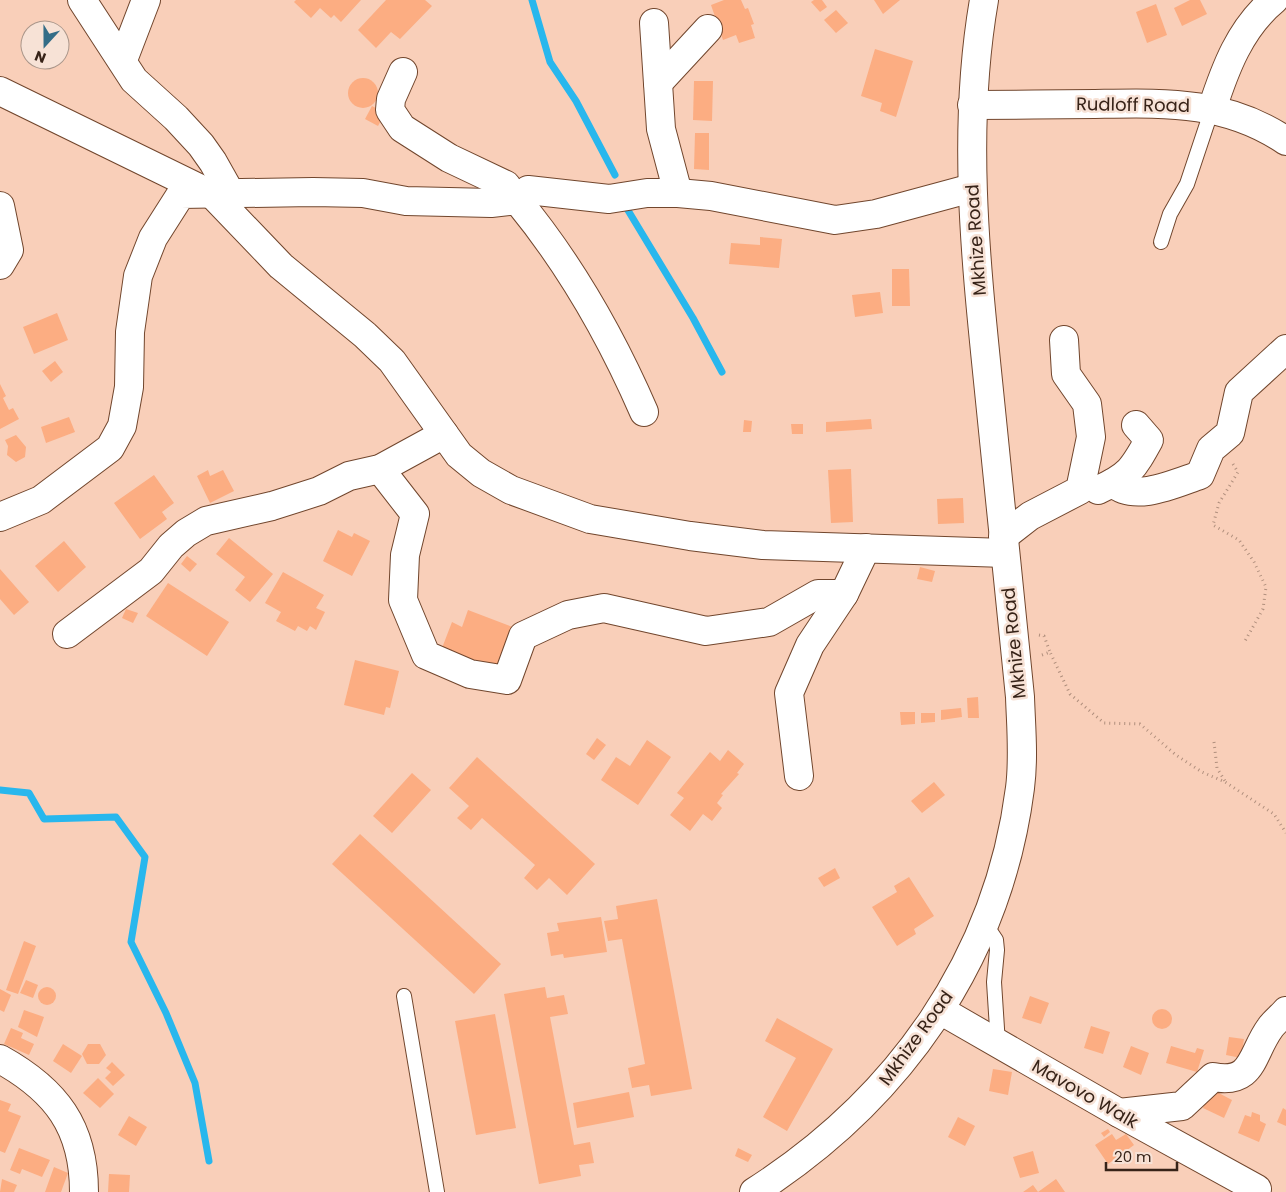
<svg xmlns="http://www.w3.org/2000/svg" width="1286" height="1192" font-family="Poppins,sans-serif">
	<rect width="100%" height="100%" fill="#f9cfb9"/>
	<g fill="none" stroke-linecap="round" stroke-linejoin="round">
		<!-- stream -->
		<g stroke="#28b7ed" stroke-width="7">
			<polyline points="532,0 550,62 576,101 615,175"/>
			<polyline points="626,207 693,318 722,372"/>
			<polyline points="0,790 29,793 44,819 116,817 145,857 131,942 166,1013 195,1083 209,1161"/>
		</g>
	</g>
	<!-- building -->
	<g fill="#fcad82">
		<polygon points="296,0 361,0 341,22 334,15 331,18 320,8 311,18 294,2"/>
		<polygon points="386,0 425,0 432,6 400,39 391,32 376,48 358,30"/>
		<polygon points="724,0 741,0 745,9 748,8 754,24 751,25 755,38 739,43 736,35 723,40 711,5"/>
		<polygon points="814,0 822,0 827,7 820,12 811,2"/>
		<polygon points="874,0 900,0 883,14"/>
		<polygon points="1190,0 1200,0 1207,14 1182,26 1174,8"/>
		<polygon points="1156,4 1167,35 1147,43 1136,12"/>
		<polygon points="836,10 848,23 836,33 824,20"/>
		<polygon points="875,49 913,61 896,117 880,111 882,103 861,96"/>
		<circle cx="363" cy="93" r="15"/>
		<polygon points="694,81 713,81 712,121 693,120"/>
		<polygon points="372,106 385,113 378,126 365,119"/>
		<polygon points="695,133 709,133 709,170 694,169"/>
		<polygon points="760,237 782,239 779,268 729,264 731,243 760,245"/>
		<polygon points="892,269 909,269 910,306 892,306"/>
		<polygon points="880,292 883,313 855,317 852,295"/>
		<polygon points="57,313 68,340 34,354 23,327"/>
		<polygon points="55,361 63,372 51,382 42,371"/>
		<polygon points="0,384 6,396 3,398 9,410 13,408 19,419 0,429"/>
		<polygon points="69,417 75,432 46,443 41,427"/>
		<polygon points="871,419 872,429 826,432 826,422"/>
		<polygon points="744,420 752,421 751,432 743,432"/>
		<polygon points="791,424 803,424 803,434 792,434"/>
		<polygon points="16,435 26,447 25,457 16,462 7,455 8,446 5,440"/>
		<polygon points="851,469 853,522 831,523 828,470"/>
		<polygon points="208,470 210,476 223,470 234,491 210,503 197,476"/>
		<polygon points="154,475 174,503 162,512 167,519 140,539 114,503"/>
		<polygon points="963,498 964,523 938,524 937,499"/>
		<polygon points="338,530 352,537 354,533 370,541 352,576 323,561"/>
		<polygon points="229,538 273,574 250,602 235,590 245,577 216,554"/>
		<polygon points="64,541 86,567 58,592 35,566"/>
		<polygon points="187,556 197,564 190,572 181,564"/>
		<polygon points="920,567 935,571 932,582 917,579"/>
		<polygon points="0,569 29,602 14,615 0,599"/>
		<polygon points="283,572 324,595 316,608 325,612 316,630 310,626 307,631 298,626 295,631 276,621 281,612 265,603"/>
		<polygon points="168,583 229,622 207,656 146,616"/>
		<polygon points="126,609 138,613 133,623 122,618"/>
		<polygon points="468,610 515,628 498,674 442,648 452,622 462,627"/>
		<polygon points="355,660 399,671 390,708 386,707 384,715 344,705"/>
		<polygon points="978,697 979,718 968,718 967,698"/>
		<polygon points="961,708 962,717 941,720 941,710"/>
		<polygon points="900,712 915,712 915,724 901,725"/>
		<polygon points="921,713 935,713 935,722 921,723"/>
		<polygon points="597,738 606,745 594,760 586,754"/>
		<polygon points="647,740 671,757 638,805 601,780 616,757 630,766"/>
		<polygon points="728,750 744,764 737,773 739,774 721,794 723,795 717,803 722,808 712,821 703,814 690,831 670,815 684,798 677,793 710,752 720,761"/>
		<polygon points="477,757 595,864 567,895 549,878 537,890 524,878 535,865 482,818 471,830 457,818 469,806 449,788"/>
		<polygon points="412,773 431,790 392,833 373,816"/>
		<polygon points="934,782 945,795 922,813 911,801"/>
		<polygon points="360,834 501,964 474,994 332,864"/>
		<polygon points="835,868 840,878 824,887 818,878"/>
		<polygon points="909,877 934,916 914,929 916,934 897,946 872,907 897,892 894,886"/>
		<polygon points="657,899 692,1089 651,1096 649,1085 632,1088 628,1068 645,1064 622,939 608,941 604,921 618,919 616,906"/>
		<polygon points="601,917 607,952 564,958 563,954 551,956 547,933 559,931 557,923"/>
		<polygon points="24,941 36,946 18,994 6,990"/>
		<polygon points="26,980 38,985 33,998 20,993"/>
		<circle cx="47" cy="996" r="9"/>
		<polygon points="545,987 547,998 564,995 568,1014 550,1017 574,1145 590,1142 594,1163 579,1165 581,1176 539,1184 504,994"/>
		<polygon points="0,989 11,995 4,1012 0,1010"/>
		<polygon points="1030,996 1049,1003 1041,1024 1022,1018"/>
		<circle cx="1162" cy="1019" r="10"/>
		<polygon points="24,1010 44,1017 37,1037 18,1027"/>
		<polygon points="495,1014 516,1128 476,1135 455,1021"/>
		<polygon points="777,1018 833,1049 787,1131 763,1117 796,1058 765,1041"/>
		<polygon points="1091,1026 1110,1032 1103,1054 1084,1048"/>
		<polygon points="11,1028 23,1033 21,1038 34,1044 29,1055 4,1044"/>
		<polygon points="1229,1037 1244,1039 1241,1058 1226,1055"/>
		<polygon points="63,1044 82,1056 71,1073 53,1061"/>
		<polygon points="88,1044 100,1044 106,1055 99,1064 87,1064 82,1054"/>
		<polygon points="1131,1046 1149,1053 1141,1075 1123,1067"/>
		<polygon points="1171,1046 1195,1053 1197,1048 1204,1050 1197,1072 1166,1063"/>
		<polygon points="112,1062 125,1075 113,1086 105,1078 111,1072 106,1068"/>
		<polygon points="993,1069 1012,1072 1008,1095 989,1091"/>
		<polygon points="98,1078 114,1094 100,1108 83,1093"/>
		<polygon points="1211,1089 1232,1100 1224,1118 1203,1108"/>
		<polygon points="629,1092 634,1117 577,1128 573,1103"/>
		<polygon points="0,1100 11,1104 8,1111 21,1116 5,1153 0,1151"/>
		<polygon points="1283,1108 1286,1110 1286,1126 1277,1122"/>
		<polygon points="1252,1112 1260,1115 1260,1121 1266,1124 1259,1142 1238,1133 1245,1115 1251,1117"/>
		<polygon points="129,1116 147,1127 136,1146 118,1135"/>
		<polygon points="958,1117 975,1126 965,1146 948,1137"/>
		<polygon points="1108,1129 1110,1132 1104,1137 1101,1133"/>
		<polygon points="1112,1134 1116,1140 1126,1134 1134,1145 1108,1164 1095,1145"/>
		<polygon points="19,1148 50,1160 42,1177 22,1169 20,1174 10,1170"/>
		<polygon points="738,1148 752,1155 748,1162 735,1156"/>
		<polygon points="1033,1151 1039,1173 1020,1178 1013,1157"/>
		<polygon points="54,1167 68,1173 61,1192 45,1192"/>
		<polygon points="109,1174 130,1175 129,1192 108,1192"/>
		<polygon points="2,1179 17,1185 14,1192 0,1192"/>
		<polygon points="1056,1179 1065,1192 1023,1192 1033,1185 1038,1192"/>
	</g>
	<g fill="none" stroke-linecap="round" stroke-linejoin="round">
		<defs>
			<g id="service">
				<polyline points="1161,242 1170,214 1187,184 1212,109"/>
				<polyline points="984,922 996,940 997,950 994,982 998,1044"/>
				<polyline points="404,996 437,1192"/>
			</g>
			<g id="minor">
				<polyline points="82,0 134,80 176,118 201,145 213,162 231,194"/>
				<polyline points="654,23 661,129 678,193"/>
				<polyline points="123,60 146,0"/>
				<polyline points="403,72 391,99 390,110 402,128 449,158 506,185 517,200 528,190 609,199 647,193 678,193 711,196 835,220 876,214 972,188"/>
				<polyline points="658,83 708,29"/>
				<polyline points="0,91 213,195 281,266 365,335 392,361 459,455 481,473 511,490 590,519 690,536 763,545 1005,553"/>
				<path d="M972 105C1013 105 1054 104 1095 104 1164 103 1226 100 1286 141"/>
				<path d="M1212 109C1225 69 1240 28 1274 0"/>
				<polyline points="0,206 9,250 0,265"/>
				<polyline points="380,469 415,514 405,555 403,600 426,655 470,674 507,680 523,636 568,615 604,608 706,631 769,622 818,594 844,594 866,548"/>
				<path d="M1113 483C1135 503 1176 483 1200 475L1211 449 1230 433 1239 392 1286 349"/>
				<path d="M1098 490C1129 476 1133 469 1149 440L1136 425"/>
				<path d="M0 517 41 500 110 448 122 426 129 387 130 332 138 276 153 238 181 194 313 192 363 193 406 201 491 203 517 200C570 264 611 336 644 412"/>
				<polyline points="1003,537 1030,516 1080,490 1091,437 1087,404 1066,374 1064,340"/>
				<polyline points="67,634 151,571 171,546 186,533 206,521 272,506 319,491 349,476 380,469 444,434"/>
				<polyline points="799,776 789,693 810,645 844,594"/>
				<polyline points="940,1010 1119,1113 1257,1189 1256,1192"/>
				<path d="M0 1059C56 1090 84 1127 84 1192"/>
				<path d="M1119 1113 1182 1106 1213 1077C1254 1085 1251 1054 1270 1028 1274 1022 1281 1017 1286 1011"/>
				<path d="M754 1192C898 1100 998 960 1020 788 1024 757 1021 727 1020 697 1009 591 998 486 988 381 975 254 962 127 984 0"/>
			</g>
		</defs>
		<!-- service casing -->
		<use href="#service" stroke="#71462d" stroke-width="16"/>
		<!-- minor casing -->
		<use href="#minor" stroke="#71462d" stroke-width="30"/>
		<!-- path -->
		<g stroke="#b08f7d" stroke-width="3" stroke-dasharray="1 4" stroke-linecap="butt">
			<polyline points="1233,464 1238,472 1219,503 1213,525 1239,540 1254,562 1266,587 1263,609 1245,641"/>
			<polyline points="1039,635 1044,636 1050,652"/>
			<polyline points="1042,655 1050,652 1070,694 1104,723 1140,724 1176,755 1202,772 1225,782 1274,814 1286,833"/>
			<polyline points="1214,742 1217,768 1225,781"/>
		</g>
		<!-- service -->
		<use href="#service" stroke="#fff" stroke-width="14"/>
		<!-- minor -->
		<use href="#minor" stroke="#fff" stroke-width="28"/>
	</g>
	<g text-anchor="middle" stroke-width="5" stroke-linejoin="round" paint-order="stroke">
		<!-- street labels -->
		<g font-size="18" fill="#372318" stroke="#f7e2d6">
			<text transform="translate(1133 105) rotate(1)" y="6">Rudloff Road</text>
			<text transform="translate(976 240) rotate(-94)" y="6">Mkhize Road</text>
			<text transform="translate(1014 643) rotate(-96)" y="6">Mkhize Road</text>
			<text transform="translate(916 1038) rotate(-54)" y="6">Mkhize Road</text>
			<text transform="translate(1085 1094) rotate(30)" y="6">Mavovo Walk</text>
		</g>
	</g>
	<!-- north arrow -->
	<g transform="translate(45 45) rotate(201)"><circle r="24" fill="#f7e2d6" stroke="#aa968a"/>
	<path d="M0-4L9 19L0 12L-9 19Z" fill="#346d87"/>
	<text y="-8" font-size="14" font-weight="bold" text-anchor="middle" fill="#372318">N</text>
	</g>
	<!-- scale -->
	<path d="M1106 1162v8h71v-8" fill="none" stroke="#372318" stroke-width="2.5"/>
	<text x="1114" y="1162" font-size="15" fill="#372318" stroke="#f7e2d6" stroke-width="4" paint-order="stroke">20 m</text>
</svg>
